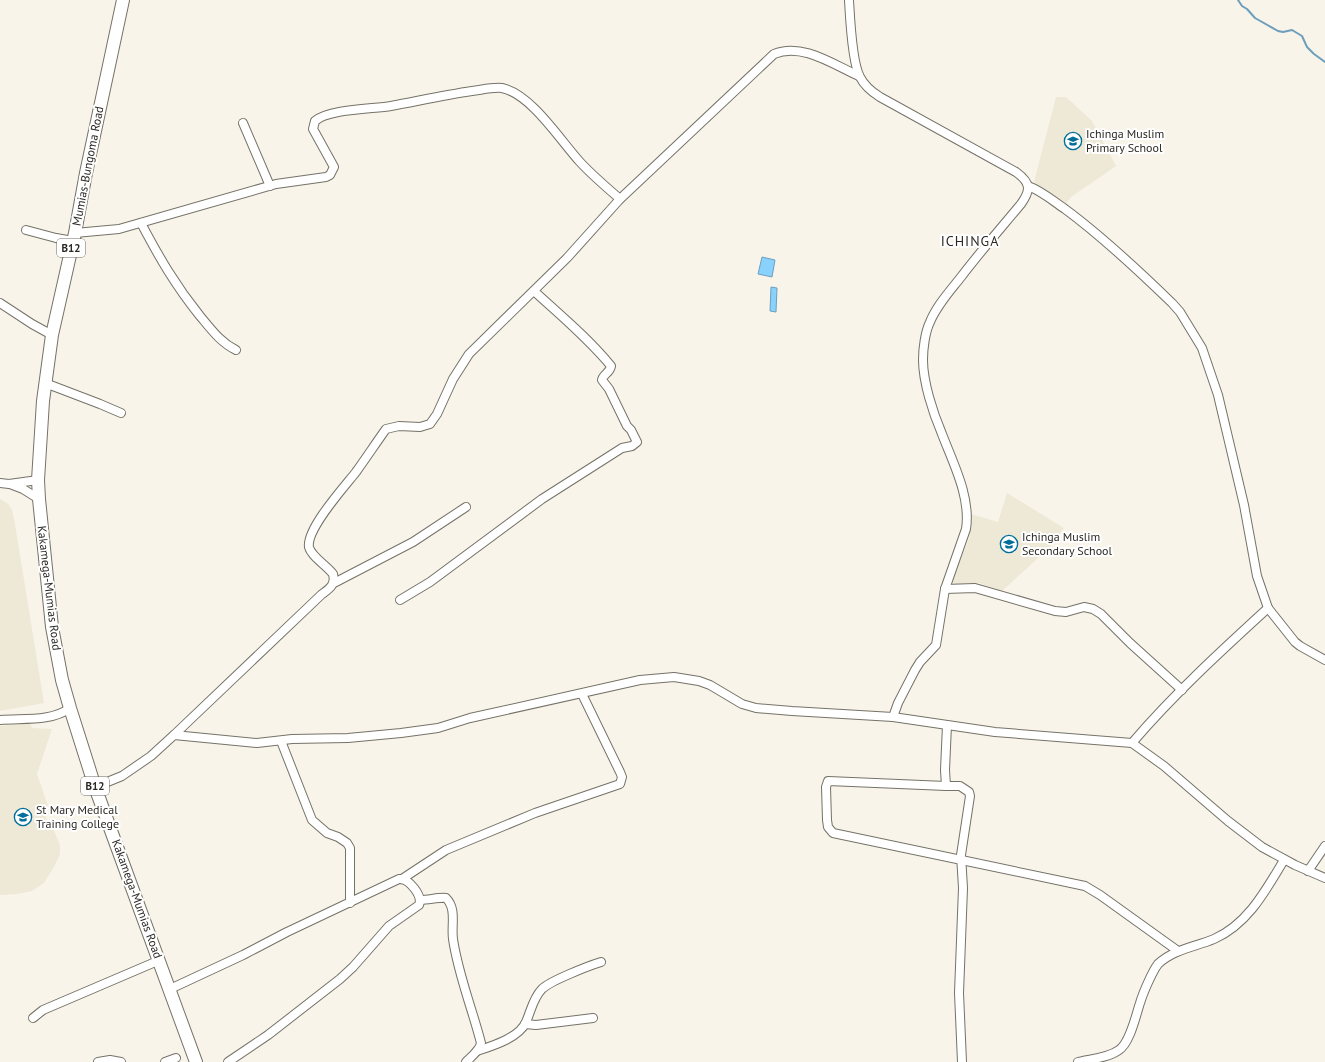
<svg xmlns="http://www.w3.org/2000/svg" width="1325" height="1062" font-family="'PT Sans',sans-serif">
	<rect width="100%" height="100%" fill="#f8f4e9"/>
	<!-- built -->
	<g fill="#eee9d6">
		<polygon points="1056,97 1066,97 1092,121 1116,166 1071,197 1065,205 1039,187 1034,182"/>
		<polygon points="1007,493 1064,528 1048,549 1002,591 979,583 955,585 952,580 969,539 971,514 998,522"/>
		<polygon points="0,499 8,504 12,510 14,518 44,703 0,711"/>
		<polygon points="30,723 32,728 52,729 37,774 48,806 43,808 49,827 52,826 60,845 60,854 55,865 44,883 32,891 17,894 0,895 0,726"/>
	</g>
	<!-- water -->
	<g fill="#89d2fd" stroke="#6d9fbc">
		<polygon points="762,257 775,260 772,277 758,274"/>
		<polygon points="771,287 777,288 776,312 770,311"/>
	</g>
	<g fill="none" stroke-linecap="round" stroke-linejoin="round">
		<!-- stream -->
		<polyline stroke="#6d9fbc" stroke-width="2" points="1238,0 1242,6 1247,9 1255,18 1278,31 1283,32 1292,30 1302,36 1307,47 1314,54 1325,62"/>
		<defs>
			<g id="minor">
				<path d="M849 0C850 18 852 63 860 77 864 85 872 92 880 97L1016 172C1031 183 1031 190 1021 204 1001 228 980 252 961 277 950 291 937 305 930 322 925 332 923 349 923 360 923 382 933 413 942 434 953 463 971 497 966 529L945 589 936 645 920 662 915 670 898 703 893 717"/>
				<polyline points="243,123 270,186"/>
				<path d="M1028 186C1042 191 1053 201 1065 209 1103 237 1138 270 1172 303L1180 312 1202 348 1218 395 1244 505 1257 576 1268 608 1295 642 1300 646 1325 660"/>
				<path d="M141 223C159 257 175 285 200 316 211 329 220 342 236 350"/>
				<polyline points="26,230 56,238 73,241"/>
				<path d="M75 233 119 229 276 184 326 177 330 175 334 167 313 129 315 121C328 109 373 109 391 106 418 101 445 95 472 91 481 90 492 87 502 88 531 94 560 140 580 162 592 175 606 187 620 199"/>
				<polyline points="0,303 32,324 52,335"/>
				<polyline points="45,383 100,404 121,413"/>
				<polyline points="0,483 9,484 38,480"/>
				<polyline points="10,484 23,489 39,499"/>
				<polyline points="334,583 413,542 466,507"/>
				<polyline points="945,589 975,588 1055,611 1066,612 1084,607 1093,609 1101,614 1130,643 1182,690"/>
				<path d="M400 600 430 582 542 499 622 448 632 446 637 442 631 430 627 426 609 389 602 380C603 374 610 373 611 366 588 338 560 315 534 291"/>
				<path d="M0 720C23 718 51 722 70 708"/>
				<polyline points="947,725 945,770 946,786 960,786 969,792 970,796 961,855 963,888 959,993 962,1062"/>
				<path d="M174 735 321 595C329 589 336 585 333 574 327 566 311 556 309 547 306 529 345 486 356 472 366 458 376 443 386 429L399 426 420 427 430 424 437 414 453 379 469 354 567 258 620 199 774 54C802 42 834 65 859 76"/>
				<polyline points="281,741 312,820 327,833 338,837 347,843 350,848 350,903"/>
				<path d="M1132 743C1173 695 1221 651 1268 608"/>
				<polyline points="946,786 828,781 826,787 827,820 828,827 833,833 1085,886 1100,895 1178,951"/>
				<polyline points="95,787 122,776 151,756 174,735 257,743 292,739 348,738 401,733 438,728 470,718 640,680 674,677 699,681 710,685 742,704 756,708 792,711 893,717 995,732 1132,743 1164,766 1228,821 1262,847 1295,865 1325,878"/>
				<polyline points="1308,871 1325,846"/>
				<polyline points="402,879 446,850 535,813 620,784 622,777 620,772 582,694"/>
				<path d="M421 900C428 900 441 897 446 898 457 909 451 925 453 939 458 974 472 1008 481 1043 480 1050 471 1057 466 1062"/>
				<path d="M170 989 243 955 287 932 399 879C409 878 423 896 419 905L389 926 353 967 340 979 268 1035 228 1062"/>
				<polyline points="33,1018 43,1010 160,960"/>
				<polyline points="525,1024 536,1025 593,1018"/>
				<path d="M477 1051C492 1046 519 1038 526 1022 531 1011 533 998 542 989 550 981 588 966 601 962"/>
				<polyline points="98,1062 110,1060 121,1062"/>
				<polyline points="165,1062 176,1058"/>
				<path d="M1078 1062C1091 1059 1108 1058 1119 1050 1130 1043 1136 1015 1140 1003 1143 993 1152 972 1158 964 1174 949 1195 947 1214 939 1248 924 1266 890 1284 860"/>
			</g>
			<polyline id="highway" points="123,0 86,173 75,233 52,335 43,401 38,480 39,499 52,627 62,680 70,708 95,787 196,1062"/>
		</defs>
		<!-- minor casing -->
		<use href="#minor" stroke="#757268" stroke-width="10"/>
		<!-- highway casing -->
		<use href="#highway" stroke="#757268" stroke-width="14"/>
		<!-- minor -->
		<use href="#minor" stroke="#fff" stroke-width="8"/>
		<!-- highway -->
		<use href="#highway" stroke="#fff" stroke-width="12"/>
	</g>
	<!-- icons -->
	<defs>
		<symbol id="school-ring" viewBox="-11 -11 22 22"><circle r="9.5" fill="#fff" stroke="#006e9a" stroke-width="1.5"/><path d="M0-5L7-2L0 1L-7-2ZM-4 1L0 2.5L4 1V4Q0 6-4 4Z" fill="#006e9a"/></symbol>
		<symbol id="university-ring" viewBox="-11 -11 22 22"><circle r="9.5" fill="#fff" stroke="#006e9a" stroke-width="1.5"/><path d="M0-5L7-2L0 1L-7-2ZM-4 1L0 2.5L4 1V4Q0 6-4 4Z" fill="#006e9a"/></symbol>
	</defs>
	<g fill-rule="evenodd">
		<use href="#school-ring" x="1063" y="131" width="20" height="20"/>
		<use href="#school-ring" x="999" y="534" width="20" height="20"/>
		<use href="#university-ring" x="13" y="807" width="20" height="20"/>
	</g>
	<g text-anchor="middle" stroke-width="4" stroke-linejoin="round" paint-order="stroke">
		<!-- shield labels -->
		<g fill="#fff" stroke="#6b6966" stroke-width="1">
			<rect x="57" y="239" width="28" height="18" rx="3"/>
			<rect x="81" y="777" width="28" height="18" rx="3"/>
		</g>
		<g font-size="11" font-weight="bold" fill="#2b2925">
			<text x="71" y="252">B12</text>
			<text x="95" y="790">B12</text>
		</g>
		<!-- poi labels -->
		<g font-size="12" fill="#2b2925" stroke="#fff" text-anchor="start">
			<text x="1086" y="138">Ichinga Muslim<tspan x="1086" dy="14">Primary School</tspan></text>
			<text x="1022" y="541">Ichinga Muslim<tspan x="1022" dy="14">Secondary School</tspan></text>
			<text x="36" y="814">St Mary Medical<tspan x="36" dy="14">Training College</tspan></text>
		</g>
		<!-- street labels -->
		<g font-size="12" fill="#2b2925" stroke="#fff">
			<text transform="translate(88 166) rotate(-79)" y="4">Mumias-Bungoma Road</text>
			<text transform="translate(49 588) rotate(83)" y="4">Kakamega-Mumias Road</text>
			<text transform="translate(137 899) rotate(70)" y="4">Kakamega-Mumias Road</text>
		</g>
		<!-- quarter labels -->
		<g font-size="14" letter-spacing="1" fill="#2b2925" stroke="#fff">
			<text x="970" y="246">ICHINGA</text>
		</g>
	</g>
</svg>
